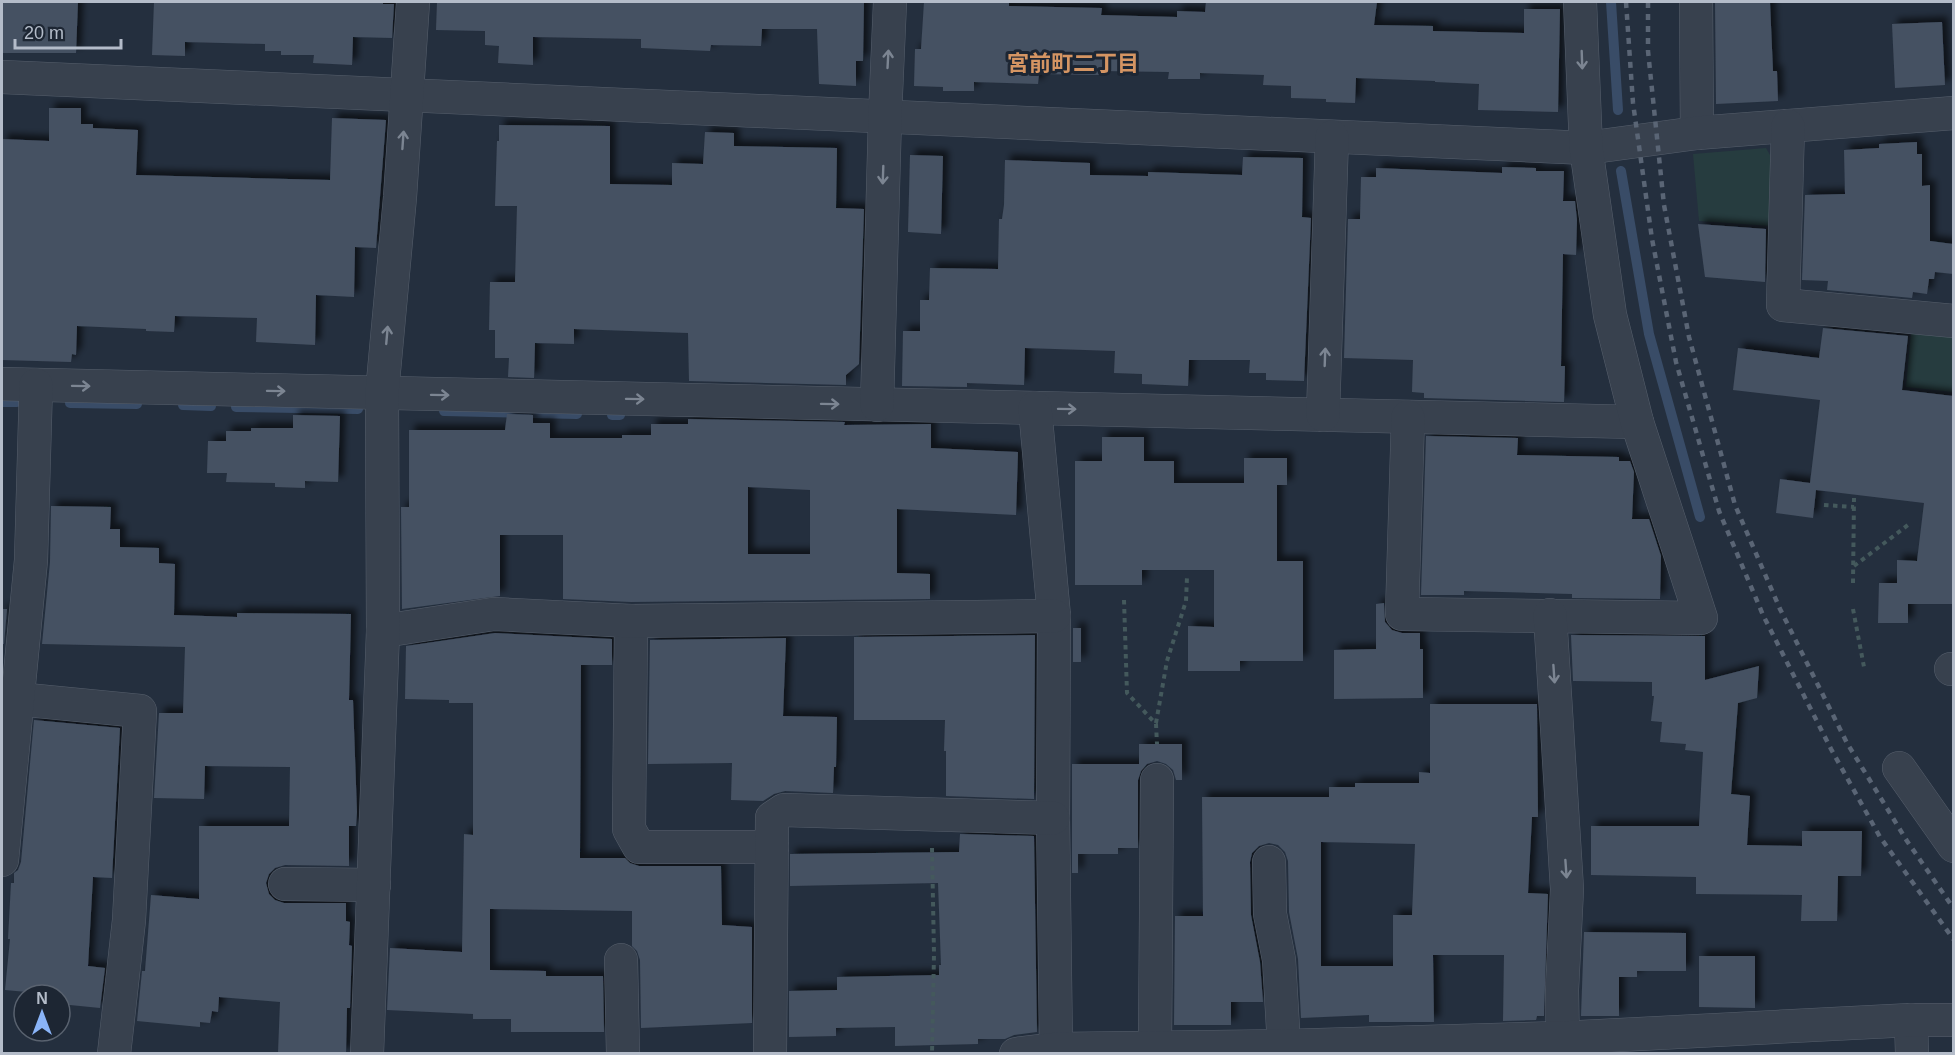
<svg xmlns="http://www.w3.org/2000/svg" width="1955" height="1055" font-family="Arial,'Noto Sans JP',sans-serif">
	<defs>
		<filter id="shadow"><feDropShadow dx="5.5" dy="-5.5" stdDeviation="3" flood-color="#0009"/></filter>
	</defs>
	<rect width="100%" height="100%" fill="#242f3e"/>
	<!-- green -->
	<g fill="#263c3f">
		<polygon points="1766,148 1775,164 1771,226 1699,221 1693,154"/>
		<polygon points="1911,332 1953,337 1953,392 1906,387"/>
	</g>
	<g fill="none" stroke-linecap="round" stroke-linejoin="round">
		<!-- stream -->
		<g stroke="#394c67" stroke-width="10">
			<polyline points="1611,2 1618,110"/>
			<polyline points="1621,171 1649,334 1700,517"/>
			<polyline points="2,402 17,402"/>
			<polyline points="70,403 137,404"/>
			<polyline points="183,405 211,406"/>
			<polyline points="236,407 358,409"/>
			<polyline points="444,411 577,414"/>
			<polyline points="612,415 620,415"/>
		</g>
	</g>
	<!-- building -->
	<g fill="#455162" fill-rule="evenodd" filter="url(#shadow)">
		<polygon points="2,2 78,2 76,53 2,53"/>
		<polygon points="154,2 383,2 383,4 394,4 392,38 353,37 352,65 313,63 314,55 281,55 281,51 265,51 265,44 185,42 185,56 152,55"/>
		<polygon points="437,2 864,2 863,61 856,61 856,86 819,84 817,29 762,29 761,46 711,45 710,51 641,48 641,39 533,37 533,65 498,63 499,46 485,45 485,31 436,30"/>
		<polygon points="924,2 1009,2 1009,6 1102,8 1101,15 1177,17 1177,11 1205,12 1206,2 1377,2 1374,25 1433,26 1433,31 1524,33 1524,9 1560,9 1558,112 1478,110 1479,84 1435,82 1435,81 1356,78 1355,103 1326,102 1326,99 1291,98 1291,86 1263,85 1264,75 1200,73 1200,79 1168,79 1169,72 1100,71 1100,75 1039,74 1038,84 974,82 974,91 943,91 943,87 914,86 915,49 921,49"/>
		<polygon points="1715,2 1770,2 1773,71 1777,71 1778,101 1716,104"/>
		<polygon points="1942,22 1945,85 1895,88 1892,24"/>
		<polygon points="49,108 81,108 81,124 93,124 93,128 138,130 136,175 330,180 332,118 386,120 376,248 355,247 354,297 316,295 315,345 256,342 257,318 175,316 174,332 146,331 146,329 77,326 76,355 72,354 71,362 2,360 2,139 49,141"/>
		<polygon points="499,125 610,126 610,184 672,185 672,163 703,164 705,132 734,133 734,146 837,148 836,208 864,209 859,364 846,375 846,385 689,381 688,333 574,329 574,344 535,343 534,378 508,377 509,358 495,358 495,330 489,330 490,282 515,282 517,206 495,206 497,141 499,141"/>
		<polygon points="1917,142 1917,154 1922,154 1922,186 1930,185 1930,241 1953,244 1953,274 1935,272 1934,279 1929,279 1927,294 1913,292 1912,298 1827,290 1828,281 1802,280 1805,195 1845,194 1844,150 1879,148 1879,144"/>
		<polygon points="910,155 943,156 941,234 908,232"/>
		<polygon points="1243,157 1303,158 1302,217 1311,218 1304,381 1266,380 1266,373 1249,373 1250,360 1189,360 1188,386 1142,384 1142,374 1114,373 1115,351 1025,348 1024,385 967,383 967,387 902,386 903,331 920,331 920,300 929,300 930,268 998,269 999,219 1002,219 1004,205 1005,160 1090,163 1090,175 1148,176 1148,172 1242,175"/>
		<polygon points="1502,167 1536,168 1536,171 1564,171 1563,201 1575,201 1577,220 1576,255 1563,254 1561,366 1565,366 1564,402 1424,398 1424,393 1412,392 1413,360 1344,358 1348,219 1360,219 1361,177 1376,177 1376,168 1502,173"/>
		<polygon points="1698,224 1766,229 1765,282 1705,277"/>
		<polygon points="1823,328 1908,336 1902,390 1953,396 1953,604 1908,604 1908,623 1878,623 1879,583 1897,583 1897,560 1917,561 1924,503 1816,490 1813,518 1776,513 1780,479 1810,483 1820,400 1733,390 1738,348 1819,358"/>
		<path d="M507 414 533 415V423H550V438H622V435H651V424H688V419L845 422 844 425 931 424V448L1018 452 1016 515 897 509V573L930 574V599L631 602 563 599V535H500V596L402 609 401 507H409V430H505ZM748 487 810 490V554H748Z"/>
		<polygon points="293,415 340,416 338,482 305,481 305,488 275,487 275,483 226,482 227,473 207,473 208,441 226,441 226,431 251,431 251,428 293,428"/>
		<polygon points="1426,436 1518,438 1517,455 1619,457 1619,461 1630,461 1634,472 1632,519 1649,519 1661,556 1660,599 1572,598 1572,594 1464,591 1464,595 1421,595"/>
		<polygon points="1102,437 1144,437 1144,461 1174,461 1174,483 1244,483 1244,458 1287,458 1287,485 1277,485 1277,561 1303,561 1303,661 1240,661 1240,671 1188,671 1188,626 1214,627 1214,570 1142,570 1142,585 1075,585 1075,461 1102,461"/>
		<polygon points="51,506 111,507 110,529 120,529 120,547 159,548 159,563 175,564 174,615 237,617 237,613 351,614 349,700 353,700 357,812 356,826 349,826 349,866 285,865 275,868 269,874 266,883 269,894 275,900 284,903 346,903 346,921 350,922 349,945 352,946 350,1008 347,1008 346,1053 278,1053 280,1002 219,997 218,1012 212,1011 210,1023 200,1022 200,1027 137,1021 142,971 145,971 151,895 199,899 199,826 289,826 290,767 205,766 204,799 154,798 159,713 183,713 185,647 42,644 50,562"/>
		<polygon points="1384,603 1385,622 1392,630 1402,633 1420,633 1420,649 1423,649 1423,698 1334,699 1334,650 1376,649 1376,604"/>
		<polygon points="2,609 7,609 4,644 2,644"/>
		<rect x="1073" y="628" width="8" height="34"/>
		<polygon points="495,633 612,639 612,665 581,665 580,858 625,858 630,863 639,866 721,866 722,925 752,927 752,1023 641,1028 640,960 637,951 632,946 632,911 490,909 490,970 546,971 546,976 603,976 604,1032 511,1032 511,1019 473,1019 473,1014 387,1010 390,948 462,952 464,834 473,835 473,703 449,703 449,700 405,699 406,646"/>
		<polygon points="1035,635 1034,799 946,796 946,751 944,751 945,720 854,720 854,637"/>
		<polygon points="1571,635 1705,636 1705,680 1759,666 1757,698 1738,703 1731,794 1750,796 1747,845 1802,846 1802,831 1862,831 1861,876 1838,876 1837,921 1801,921 1802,895 1696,894 1696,877 1591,875 1591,826 1699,826 1703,752 1685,750 1686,744 1660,742 1662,722 1651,721 1654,696 1652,696 1652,682 1573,681"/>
		<polygon points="786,638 783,716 837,717 836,767 834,767 833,793 785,791 774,794 763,801 731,800 732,763 648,764 650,640"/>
		<path d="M1430 704H1537L1538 817H1532L1528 893 1548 894 1544 1016H1537L1536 1020 1503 1021 1504 955H1433L1434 1022H1369V1015L1301 1018 1298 959 1289 912 1288 861 1285 852 1278 845 1269 843 1259 846 1252 853 1250 862 1251 915 1260 962 1263 1002H1231V1025H1174L1175 916H1203L1202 797H1329V787H1355V783H1419V772L1430 773ZM1321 842 1415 844 1412 915H1393V966H1321Z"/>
		<polygon points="34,720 120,728 112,878 93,877 88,966 105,968 100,1008 60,1004 60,995 5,990 10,939 8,939 11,883 14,883 14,873 18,870 21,862"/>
		<polygon points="1139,744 1182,744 1182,780 1176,780 1173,770 1166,764 1157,761 1147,764 1141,771 1138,780 1138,848 1118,848 1118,854 1078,854 1078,873 1072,873 1072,764 1139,764"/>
		<polygon points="960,834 1034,836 1037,1032 1014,1035 1005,1039 978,1039 978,1044 895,1046 895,1027 836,1028 836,1036 789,1037 789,991 837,990 837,977 939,975 939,965 941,965 938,883 790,886 790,854 959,852"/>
		<polygon points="1584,932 1686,933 1686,971 1637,971 1637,977 1619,977 1619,1016 1581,1016"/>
		<polygon points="1699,956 1755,956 1755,1008 1699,1007"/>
	</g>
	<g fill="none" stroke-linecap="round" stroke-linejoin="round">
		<defs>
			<g id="minor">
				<polyline points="1696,2 1697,133"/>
				<polyline points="2,77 1586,148 1697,133 1954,113"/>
				<polyline points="1788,126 1783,305 1954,321"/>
				<polyline points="2,384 1637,422"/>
				<polyline points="877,405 885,117 890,2"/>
				<polyline points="1035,408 1054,616 1053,818 1056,1049"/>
				<polyline points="1323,415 1332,137"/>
				<polyline points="1408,417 1402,614 1701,618 1637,422 1610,315 1586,148 1580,2"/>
				<polyline points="1550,615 1567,889 1562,990 1563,1054"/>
				<polyline points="631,621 629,829 639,847 772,847"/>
				<polyline points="383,631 494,614 631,621 1054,616"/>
				<polyline points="1951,669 1954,669"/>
				<polyline points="17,699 140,711 129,920 114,1054"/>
				<polyline points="1899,768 1954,846"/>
				<polyline points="2,860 31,560 36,385"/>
				<polyline points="1269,862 1270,914 1279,960 1284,1046"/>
				<polyline points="285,884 374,885"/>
				<polyline points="621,960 623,1054"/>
				<polyline points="1911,1020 1912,1054"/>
				<polyline points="1155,1047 1157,780"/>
				<polyline points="367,1054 383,631 382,393 400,197 413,2"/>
				<polyline points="770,1054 772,818 784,810 1053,818"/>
				<polyline points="1016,1054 1056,1049 1284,1046 1561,1038 1911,1020 1954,1020"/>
			</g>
		</defs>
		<!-- minor casing -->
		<use href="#minor" stroke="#565f6c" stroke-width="34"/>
		<!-- path -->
		<g stroke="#44595c" stroke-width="4" stroke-dasharray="4.5 4.5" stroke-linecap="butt">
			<polyline points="1824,505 1854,507"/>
			<polyline points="1854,566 1908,525"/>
			<polyline points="1853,583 1854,498"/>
			<polyline points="1124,600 1127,693 1156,724 1157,744"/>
			<polyline points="1853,609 1864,667"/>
			<polyline points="1156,723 1167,661 1186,601 1187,577"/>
			<polyline points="932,848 934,954 932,1054"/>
		</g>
		<!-- minor -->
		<use href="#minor" stroke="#38414e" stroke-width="33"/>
		<!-- rail -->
		<g stroke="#5a6575" stroke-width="4.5" stroke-dasharray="6 6" stroke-linecap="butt">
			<polyline points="1626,2 1633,103 1652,239 1676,362 1719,511 1763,615 1831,749 1880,837 1954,940"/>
			<polyline points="1648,2 1648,51 1664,205 1689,337 1735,505 1780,609 1847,743 1907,841 1954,909"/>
		</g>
	</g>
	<!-- one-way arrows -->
	<defs><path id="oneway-shaft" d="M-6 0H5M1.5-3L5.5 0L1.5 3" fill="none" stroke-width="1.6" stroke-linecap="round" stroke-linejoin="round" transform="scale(1.5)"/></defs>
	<g stroke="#7c8592">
		<use href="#oneway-shaft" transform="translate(888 59) rotate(-87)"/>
		<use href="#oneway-shaft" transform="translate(1582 60) rotate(88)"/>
		<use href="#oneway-shaft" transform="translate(403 140) rotate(-86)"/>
		<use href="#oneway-shaft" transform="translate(883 175) rotate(92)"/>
		<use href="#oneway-shaft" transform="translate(387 335) rotate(-85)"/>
		<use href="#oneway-shaft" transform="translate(1325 357) rotate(-88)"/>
		<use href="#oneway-shaft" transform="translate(81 386) rotate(1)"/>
		<use href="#oneway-shaft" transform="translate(276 391) rotate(1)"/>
		<use href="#oneway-shaft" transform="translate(440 395) rotate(1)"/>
		<use href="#oneway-shaft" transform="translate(635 399) rotate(1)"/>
		<use href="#oneway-shaft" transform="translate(830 404) rotate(1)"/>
		<use href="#oneway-shaft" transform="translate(1067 409) rotate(1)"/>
		<use href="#oneway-shaft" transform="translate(1554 674) rotate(86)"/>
		<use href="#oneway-shaft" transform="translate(1566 869) rotate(86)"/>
	</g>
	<g text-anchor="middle" stroke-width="6" stroke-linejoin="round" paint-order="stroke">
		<!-- neighbourhood labels -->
		<g font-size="22" font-weight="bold" fill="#d59563" stroke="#1d2633">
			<text x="1073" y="71">宮前町二丁目</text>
		</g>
	</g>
	<!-- border -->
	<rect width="1955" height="1055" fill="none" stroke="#b4bcc9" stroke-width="6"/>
	<!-- north arrow -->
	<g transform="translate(42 1013)"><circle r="28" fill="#1d2633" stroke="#59626f" stroke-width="1.5"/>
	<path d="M0-4.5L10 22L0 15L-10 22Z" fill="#8ab4f8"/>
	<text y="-9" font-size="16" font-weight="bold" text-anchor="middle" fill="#b4bcc9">N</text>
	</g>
	<!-- scale -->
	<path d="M15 39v9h106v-9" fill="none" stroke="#b4bcc9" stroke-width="3"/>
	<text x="24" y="39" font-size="18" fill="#b4bcc9" stroke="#1d2633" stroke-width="4.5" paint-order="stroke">20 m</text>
</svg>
